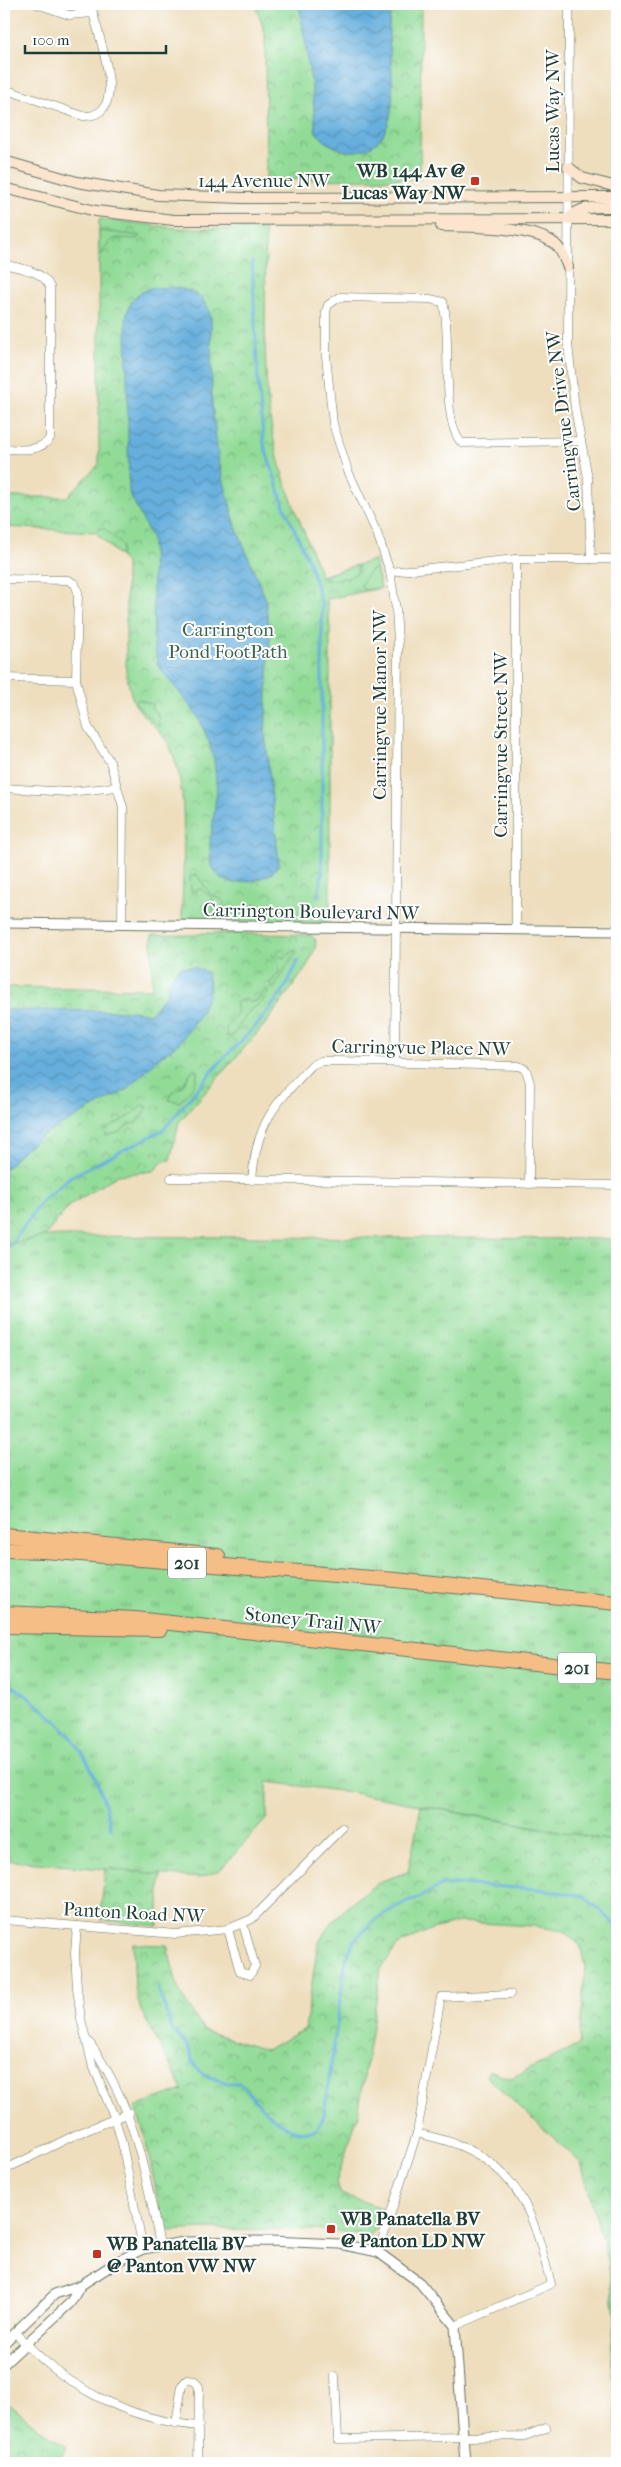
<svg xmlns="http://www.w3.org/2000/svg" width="621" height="2467" font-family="'IM FELL French Canon',serif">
	<defs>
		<pattern id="grass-tufts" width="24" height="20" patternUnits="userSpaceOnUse" patternTransform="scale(1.25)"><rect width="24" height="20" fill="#91db97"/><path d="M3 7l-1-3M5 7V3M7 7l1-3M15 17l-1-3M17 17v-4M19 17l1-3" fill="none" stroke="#76b37c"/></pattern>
		<pattern id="park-crowns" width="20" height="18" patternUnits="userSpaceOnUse" patternTransform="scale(1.25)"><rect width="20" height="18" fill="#91db97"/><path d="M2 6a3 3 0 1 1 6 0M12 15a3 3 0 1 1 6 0" fill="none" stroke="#76b37c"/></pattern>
		<pattern id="water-waves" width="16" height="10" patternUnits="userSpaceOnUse" patternTransform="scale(1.25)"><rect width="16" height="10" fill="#66afdd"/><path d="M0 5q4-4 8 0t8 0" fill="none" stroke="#5390b4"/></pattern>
	</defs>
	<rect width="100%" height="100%" fill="#fff"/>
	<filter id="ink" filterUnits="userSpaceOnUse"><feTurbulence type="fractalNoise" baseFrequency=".02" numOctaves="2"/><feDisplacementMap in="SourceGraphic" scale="10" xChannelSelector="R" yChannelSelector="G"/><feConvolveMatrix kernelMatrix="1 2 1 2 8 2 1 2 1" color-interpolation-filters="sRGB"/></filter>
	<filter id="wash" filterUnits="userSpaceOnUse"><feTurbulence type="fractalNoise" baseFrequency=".0096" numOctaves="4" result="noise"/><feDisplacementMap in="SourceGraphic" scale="20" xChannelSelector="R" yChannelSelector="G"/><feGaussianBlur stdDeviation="1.12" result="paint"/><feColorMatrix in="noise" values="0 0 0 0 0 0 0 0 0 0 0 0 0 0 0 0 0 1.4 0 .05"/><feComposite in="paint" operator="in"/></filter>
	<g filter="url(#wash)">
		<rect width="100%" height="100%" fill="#eedebe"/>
		<!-- grass -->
		<polygon fill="url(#grass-tufts)" stroke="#588c66" points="45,1236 617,1239 617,1842 349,1792 267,1782 267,1818 220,1870 200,1878 4,1860 4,1245"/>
		<!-- park -->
		<g fill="url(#park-crowns)" stroke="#588c66">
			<polygon points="255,4 421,4 420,179 266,180 265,33"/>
			<path d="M99 219 176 228 265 229C268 303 259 377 276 450 286 494 306 533 321 576L374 560 381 588 327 599 330 630V921L321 923 203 921 182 918C182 869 191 789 169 745 161 729 144 719 135 704 130 694 128 682 126 671V563L95 532 4 527V497H67L99 464Z"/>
			<polygon points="203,933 310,935 316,940 315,949 306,968 267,1022 179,1122 170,1160 164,1161 154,1171 118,1175 70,1205 45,1236 4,1245 4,987 152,989 152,935 195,935"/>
			<path d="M421 1806 617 1842V2436L611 2349 615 2317 608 2261 581 2163 486 2076 489 2070 511 2078 579 2045 585 1966 580 1945 563 1931 534 1926 460 1922 432 1929 398 1945 381 1969 358 2115 336 2183 341 2194 382 2208 376 2229 368 2236 330 2230 200 2229 170 2231 164 2227 162 2220 144 2133 135 2107 183 2090 141 2011 135 1989 133 1944 167 1945 178 1988 203 2030 265 2050 305 2029 317 1949C322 1925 364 1889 385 1880 392 1877 400 1875 408 1872Z"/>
			<polygon points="105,1869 161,1874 158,1926 100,1920"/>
			<polygon points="4,2400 45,2433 67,2447 58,2463 4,2463"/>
		</g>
		<!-- garden -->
		<g fill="#91db97" stroke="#588c66">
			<polygon points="99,231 101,231 141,236 137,239 118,238 112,240 99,256"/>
			<polygon points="100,528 105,529 122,545 121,554 119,555 95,532"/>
			<polygon points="357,565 358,572 349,578 325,580 323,576"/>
			<path d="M376 568 381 588 363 590 361 585C365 578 367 570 376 568Z"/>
			<polygon points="138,699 151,704 152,709 158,714 159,727 135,703"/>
			<polygon points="197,875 210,894 224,901 223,911 213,912 213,899 201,889 191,891 190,876"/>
			<path d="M296 950V953C288 960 281 978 274 988H270L271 982 280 971 277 960 272 955 276 954 283 958Z"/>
			<polygon points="266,989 270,990 261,1003 250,1010 233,1035 227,1037 226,1027 237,1013 235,1003 244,999 250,1002 257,1001"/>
			<path d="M193 1069 197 1071C198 1085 188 1092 180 1102L169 1100 173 1092 182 1086Z"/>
			<polygon points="143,1105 148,1107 136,1123 129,1124 120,1132 106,1136 107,1129 131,1115"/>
		</g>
		<!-- water -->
		<g fill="url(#water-waves)" stroke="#427688">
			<path d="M299 4H391C391 14 388 24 389 35 390 69 407 145 356 151 341 153 325 143 316 132L312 87Z"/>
			<path d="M151 288C178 287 203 286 211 317L212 405 219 463 236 527 265 597 270 637 265 732 279 864 271 874 256 880 235 883 221 879 211 865 210 844 217 790 214 760 209 742 198 716 159 667 154 646 152 539 129 492 126 318C129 301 135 294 151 288Z"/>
			<polygon points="180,967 195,967 207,973 210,988 201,1013 179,1043 161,1056 128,1089 43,1135 21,1152 4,1171 4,1010 133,1011 150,1014 166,994 171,977"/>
		</g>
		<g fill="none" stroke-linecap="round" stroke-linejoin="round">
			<!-- stream -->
			<g stroke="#66afdd" stroke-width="3">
				<polyline points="252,262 258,381 264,445 284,506 310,564 322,605 322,874 318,897"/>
				<polyline points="4,1254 42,1201 70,1177 163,1130 221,1061 257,1025 282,993 299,960"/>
				<path d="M4 1680C65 1721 95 1753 111 1828"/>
				<path d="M158 1987 172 2029 188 2047 194 2064 204 2075 227 2083H240C254 2099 291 2145 315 2129 319 2127 321 2121 324 2116L346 1959 354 1940 376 1919 407 1901 418 1898 441 1886 454 1884 538 1889 584 1896 617 1926"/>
			</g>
		</g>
	</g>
	<g filter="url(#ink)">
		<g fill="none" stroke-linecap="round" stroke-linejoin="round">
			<defs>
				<g id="minor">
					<polyline points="37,4 69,15 93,13"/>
					<polyline points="569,4 568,344 575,409 588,478 591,559"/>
					<path d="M4 89 83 116C134 118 95 30 91 4"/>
					<path d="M4 264C20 269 43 270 50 287V438C40 453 20 449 4 449"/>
					<polyline points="390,572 516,559 617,559"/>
					<polyline points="4,579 68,580 75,584 78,592 76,680 88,727 110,762 123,807 122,924"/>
					<polyline points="4,678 76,680"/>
					<polyline points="4,788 68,792 117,787"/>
					<polyline points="516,930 516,559"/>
					<path d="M395 1062 398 642 396 609 390 572 377 533 348 471 333 424 326 356V312L328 305 340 297 430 299 443 302C452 331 440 424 462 443L581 441"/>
					<polyline points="171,1178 617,1185"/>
					<path d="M252 1180C256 1123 274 1105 312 1065L321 1061H337L519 1066 526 1070 530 1083 529 1184"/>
					<polyline points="4,1920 176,1934 228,1929 252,1919 342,1828"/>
					<polyline points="77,1926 75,1953 77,1988 81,2019 92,2063 115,2119 122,2143 143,2249"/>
					<polyline points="228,1929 240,1972 250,1975 255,1966 243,1924"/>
					<path d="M89 2042C134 2105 145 2170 160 2245"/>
					<path d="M417 2133C431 2137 447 2140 461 2146 525 2174 535 2223 551 2284L455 2326"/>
					<polyline points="4,2170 75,2135 129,2113"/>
					<polyline points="378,2252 417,2133 441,1997 510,1994"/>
					<path d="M15 2332C63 2386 127 2420 199 2426"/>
					<polyline points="335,2376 338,2439 525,2436 546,2428"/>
					<polyline points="176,2424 182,2385 187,2380 195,2381 199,2387 198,2463"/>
				</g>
				<g id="tertiary">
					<polyline points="4,923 617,931"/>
					<polyline points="4,2343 55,2294 81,2285 120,2260 143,2249 184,2242 270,2241 340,2244 378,2252 420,2283 455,2326 465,2463"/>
					<polyline points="4,2364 70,2303 81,2285"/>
				</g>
				<g id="secondary">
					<polyline points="4,161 77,182 158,195 243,198 617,197"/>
					<polyline points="568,167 582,178 617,187"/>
					<polyline points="4,188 96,211 174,220 617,219"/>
					<path d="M568 219C581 205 599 207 617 207"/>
					<path d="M441 226C470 227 533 226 555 244 562 250 564 259 568 267"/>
				</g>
				<g id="motorway">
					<polyline points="4,1535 218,1556"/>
					<polyline points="4,1550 44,1551 396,1580 617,1603"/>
					<polyline points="4,1613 135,1619 617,1672"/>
					<polyline points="4,1626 160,1629"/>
				</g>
			</defs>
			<!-- minor casing -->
			<use href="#minor" stroke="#677564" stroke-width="9"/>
			<!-- tertiary casing -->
			<use href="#tertiary" stroke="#677564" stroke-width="11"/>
			<!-- secondary casing -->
			<use href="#secondary" stroke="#677564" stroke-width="12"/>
			<!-- motorway casing -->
			<use href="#motorway" stroke="#677564" stroke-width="16"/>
			<!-- minor -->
			<use href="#minor" stroke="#fff" stroke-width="8"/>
			<!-- tertiary -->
			<use href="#tertiary" stroke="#fff" stroke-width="9"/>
			<!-- secondary -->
			<use href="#secondary" stroke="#fbe5cf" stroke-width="10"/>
			<!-- motorway -->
			<use href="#motorway" stroke="#f6be87" stroke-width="14"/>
		</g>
	</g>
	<!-- markers -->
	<g fill="#c8321e" stroke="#fff" stroke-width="2">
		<rect x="470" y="176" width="10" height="10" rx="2.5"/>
		<rect x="326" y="2224" width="10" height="10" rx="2.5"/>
		<rect x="92" y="2249" width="10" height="10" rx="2.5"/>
	</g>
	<g text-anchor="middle" stroke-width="4" stroke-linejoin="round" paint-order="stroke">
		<!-- shield labels -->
		<g fill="#fff" stroke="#627771" stroke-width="1">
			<rect x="168" y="1547.5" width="38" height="31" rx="4"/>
			<rect x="558" y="1652.5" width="38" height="31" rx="4"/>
		</g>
		<g font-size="18" font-weight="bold" fill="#1f3d34">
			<text x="187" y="1569">201</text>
			<text x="577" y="1674">201</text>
		</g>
		<!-- street labels -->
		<g font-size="19" fill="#1f3d34" stroke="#fff">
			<text transform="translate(552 111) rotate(-90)" y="7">Lucas Way NW</text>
			<text x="264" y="187">144 Avenue NW</text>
			<text transform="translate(563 421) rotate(-97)" y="7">Carringvue Drive NW</text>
			<text transform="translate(379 705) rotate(-90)" y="7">Carringvue Manor NW</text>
			<text transform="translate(500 745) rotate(-90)" y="7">Carringvue Street NW</text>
			<text transform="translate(311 911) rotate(1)" y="7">Carrington Boulevard NW</text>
			<text transform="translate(421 1047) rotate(1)" y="7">Carringvue Place NW</text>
			<text transform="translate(313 1620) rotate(6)" y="7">Stoney Trail NW</text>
			<text transform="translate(134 1912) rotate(3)" y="7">Panton Road NW</text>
		</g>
		<!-- poi labels -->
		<g font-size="19" font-weight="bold" fill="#1f3d34" stroke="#fff" text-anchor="start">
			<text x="465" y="177" text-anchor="end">WB 144 Av @<tspan x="465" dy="22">Lucas Way NW</tspan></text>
			<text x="341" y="2225">WB Panatella BV<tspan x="341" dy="22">@ Panton LD NW</tspan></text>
			<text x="107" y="2250">WB Panatella BV<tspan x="107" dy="22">@ Panton VW NW</tspan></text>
		</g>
		<!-- park labels -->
		<g font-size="19" fill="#3c644d" stroke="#fff">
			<text x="228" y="636">Carrington<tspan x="228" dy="22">Pond FootPath</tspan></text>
		</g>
	</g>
	<!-- margin -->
	<rect width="621" height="2467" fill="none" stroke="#fff" stroke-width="20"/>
	<!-- scale -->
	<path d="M25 45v8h141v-8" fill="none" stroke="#1f3d34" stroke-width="2.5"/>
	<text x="32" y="45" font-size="15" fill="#1f3d34" stroke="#ffffff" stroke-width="4" paint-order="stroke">100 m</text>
</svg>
